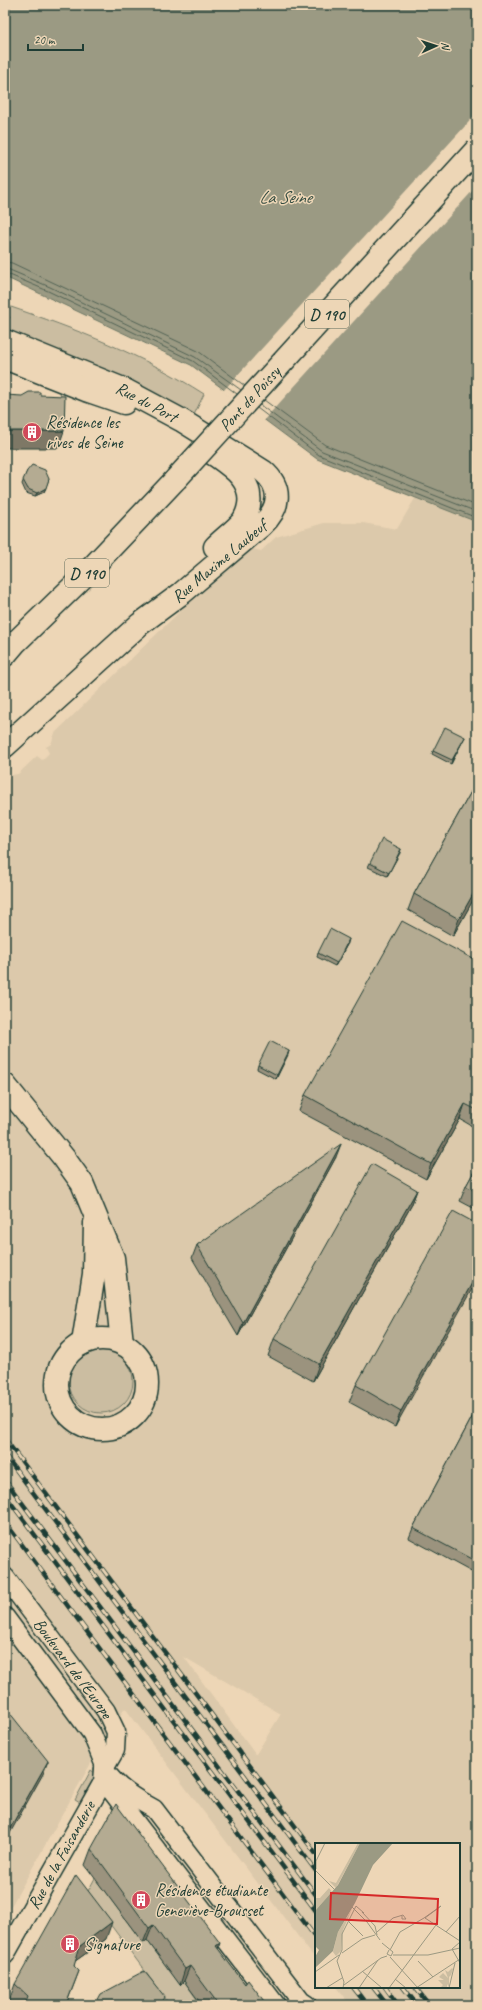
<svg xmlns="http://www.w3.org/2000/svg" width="482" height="2010" font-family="Caveat,sans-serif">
	<rect width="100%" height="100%" fill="#edd6b6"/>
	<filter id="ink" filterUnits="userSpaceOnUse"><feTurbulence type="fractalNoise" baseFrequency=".025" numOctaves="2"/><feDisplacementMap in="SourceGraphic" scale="8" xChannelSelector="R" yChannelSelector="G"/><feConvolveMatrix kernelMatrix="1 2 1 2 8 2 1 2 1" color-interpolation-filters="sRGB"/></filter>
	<g filter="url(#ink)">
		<!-- built -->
		<path fill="#dcc9ab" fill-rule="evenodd" d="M417 495 477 522V2005H350L336 1987H459V1844H316V1960L125 1708 91 1763 5 1917V782L12 775 18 774 37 756 42 760 49 753 46 747 51 744 55 733 246 547 261 551 276 537 324 523H363L397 529ZM184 1657 281 1714 256 1754H255Z"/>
		<!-- green -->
		<g fill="#cbbda1" stroke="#757d6a">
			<path d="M8 306C76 329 143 355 204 394L193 417 5 337V316L10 318 5 310Z"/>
			<circle cx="101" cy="1381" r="32"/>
			<polygon points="91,1770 96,1774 80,1803 75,1800"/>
			<polygon points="95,1878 143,1943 147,1940 180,1984 184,1981 201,2005 170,2005 87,1893"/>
		</g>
		<!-- water -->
		<polygon fill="#9b9a83" stroke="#697563" points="5,5 477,5 477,522 317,459 191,365 5,277"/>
		<!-- pier -->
		<polygon fill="#edd6b6" points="477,113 477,186 263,421 223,391"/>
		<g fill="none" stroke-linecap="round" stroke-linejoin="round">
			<!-- shore -->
			<g stroke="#516254" stroke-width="1">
				<polyline points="5,262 12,263 198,351 245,386"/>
				<polyline points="5,268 50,287 195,357 241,390"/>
				<polyline points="5,273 48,291 193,361 237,394"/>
				<polyline points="264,400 325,445 477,506"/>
				<polyline points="260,405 322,451 477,512"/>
				<polyline points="257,408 319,455 477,518"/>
			</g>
			<defs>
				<g id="street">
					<path id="s1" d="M5 1577 106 1711 116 1732 115 1750 104 1769 103 1782 5 1955"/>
					<polyline points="5,1617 92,1734 105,1766"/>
					<path d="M104 1769C117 1788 134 1798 154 1809L301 2001 307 2005"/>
					<polyline points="110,1789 276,2005"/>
				</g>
				<g id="secondary">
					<polyline points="5,1085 64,1158 82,1183 113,1258 122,1343"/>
					<circle cx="102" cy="1384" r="45"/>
					<polyline points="83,1343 94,1274 95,1223"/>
				</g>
				<g id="primary">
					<path id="s2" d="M5 341 123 389 181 420 263 471C283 488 280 508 262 525L182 593 140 624 5 746"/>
					<polyline points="5,358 86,390 124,403"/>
					<path d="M212 453C230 466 253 479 249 505 248 511 246 517 242 522 234 531 224 538 215 547"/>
					<polyline points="5,655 16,642 82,578 176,479"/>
				</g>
			</defs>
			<!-- street casing -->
			<use href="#street" stroke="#1f3d34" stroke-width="21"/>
			<!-- secondary casing -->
			<use href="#secondary" stroke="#1f3d34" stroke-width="25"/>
			<!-- primary casing -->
			<use href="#primary" stroke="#1f3d34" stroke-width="25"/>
			<!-- street -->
			<use href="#street" stroke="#edd6b6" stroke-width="18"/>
			<!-- secondary -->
			<use href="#secondary" stroke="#edd6b6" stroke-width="22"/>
			<!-- primary -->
			<use href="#primary" stroke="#edd6b6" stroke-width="22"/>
			<defs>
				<g id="rail">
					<polyline points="5,1439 316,1854"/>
					<polyline points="5,1455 316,1871"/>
					<polyline points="5,1480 316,1895"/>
					<polyline points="5,1495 316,1911"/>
					<polyline points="5,1522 316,1938"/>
					<polyline points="353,1987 367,2005"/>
					<polyline points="373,1987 387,2005"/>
					<polyline points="385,1987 398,2005"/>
					<polyline points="403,1987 417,2005"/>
					<polyline points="415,1987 429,2005"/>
				</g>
			</defs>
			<!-- rail casing -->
			<use href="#rail" stroke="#1f3d34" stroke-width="4.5"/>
			<!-- rail -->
			<use href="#rail" stroke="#edd6b6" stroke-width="3" stroke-dasharray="9" stroke-linecap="butt"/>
			<defs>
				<g id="primary-bridge">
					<path id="s3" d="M176 479 477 149"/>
				</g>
			</defs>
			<!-- primary-bridge casing -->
			<use href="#primary-bridge" stroke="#1f3d34" stroke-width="25" stroke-linecap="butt"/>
			<!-- primary-bridge -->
			<use href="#primary-bridge" stroke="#edd6b6" stroke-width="22"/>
		</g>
		<!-- wall -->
		<g fill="#9b937e" stroke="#1f3d34">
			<polygon points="27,471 49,479 44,492 35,496 26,493 22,484"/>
			<polygon points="465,737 451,764 432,754 433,751"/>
			<polygon points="477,781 477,893 453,936 408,910 414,894"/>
			<polygon points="401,849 387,876 368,867 370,863"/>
			<polygon points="348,943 335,966 317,957 318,953"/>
			<polygon points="477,961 477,1129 460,1119 426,1179 299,1111 305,1095"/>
			<polygon points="289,1051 276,1079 257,1069 258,1065"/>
			<polygon points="336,1157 238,1336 192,1258 197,1245"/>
			<polygon points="477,1166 477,1210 460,1201 466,1186"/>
			<polygon points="417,1190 411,1206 313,1381 268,1356 274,1339"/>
			<polygon points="477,1224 395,1427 349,1402 356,1385"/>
			<polygon points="477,1408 477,1575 409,1538 413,1528"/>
			<polygon points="91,1849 218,1949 245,1984 267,2005 202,2005 184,1981 180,1985 147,1940 143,1943 85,1865"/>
			<polygon points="106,1939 75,1961 74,1966 79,1971 66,2005 14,2005 9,2001 15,1984"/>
		</g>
		<!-- shaded-wall -->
		<g fill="#7e7866" stroke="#1f3d34">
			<polygon points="5,431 64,431 58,448 5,448"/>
			<polygon points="46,488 44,492 35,496 37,493"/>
			<polygon points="465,737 463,740 451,764 452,760"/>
			<polygon points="401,849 400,853 387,876 389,873"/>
			<polygon points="477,887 477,893 453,936 459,919"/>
			<polygon points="349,939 348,943 335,966 337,963"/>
			<polygon points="289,1051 288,1055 276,1079 277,1075"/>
			<polygon points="465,1104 460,1119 426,1179 431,1164"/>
			<polygon points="341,1144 336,1157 238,1336 243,1323"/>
			<polygon points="417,1190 411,1206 313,1381 319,1364"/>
			<polygon points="477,1274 477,1280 395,1427 401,1411"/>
			<polygon points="48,1761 43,1774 5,1842 5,1837"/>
			<polygon points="112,1922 106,1939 74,1962 80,1946"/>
			<polygon points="153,1925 147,1940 143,1943 149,1928"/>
			<polygon points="220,1943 215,1958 216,1946"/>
			<polygon points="190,1966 184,1981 180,1985 185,1969"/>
		</g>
		<!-- building -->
		<g fill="#b4ab92" stroke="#1f3d34">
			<polygon points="29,392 40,392 40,395 65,396 64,431 5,431 5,395 22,396"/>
			<polygon points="32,465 45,470 49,479 46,488 37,493 28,489 23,480 27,471"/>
			<polygon points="445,727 465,737 452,760 433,751"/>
			<polygon points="477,781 477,887 459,919 414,894"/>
			<polygon points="382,839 401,849 389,873 370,863"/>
			<polygon points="402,921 477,961 477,1110 465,1104 431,1164 305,1095"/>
			<polygon points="330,929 349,939 337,963 318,953"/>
			<polygon points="270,1041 289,1051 277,1075 258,1065"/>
			<polygon points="341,1144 243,1323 197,1245"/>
			<polygon points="372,1164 417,1190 319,1364 274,1339"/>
			<polygon points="477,1166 477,1192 466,1186"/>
			<polygon points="453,1211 477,1224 477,1274 401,1411 356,1385"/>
			<polygon points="477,1408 477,1562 413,1528"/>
			<polygon points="5,1707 48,1761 5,1837"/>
			<polygon points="116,1804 220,1943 216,1946 245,1984 248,1980 267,2005 219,2005 190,1966 185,1969 153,1925 149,1928 91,1849"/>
			<polygon points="76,1875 112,1922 80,1946 74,1966 79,1971 67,2002 64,2005 30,2005 26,2001 28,1996 15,1984"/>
			<polygon points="144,1971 165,1997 161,2005 95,2005 101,1994"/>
		</g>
	</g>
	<!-- icons -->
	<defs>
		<symbol id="building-disc" viewBox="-11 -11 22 22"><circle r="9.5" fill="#d1495b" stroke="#edd6b6"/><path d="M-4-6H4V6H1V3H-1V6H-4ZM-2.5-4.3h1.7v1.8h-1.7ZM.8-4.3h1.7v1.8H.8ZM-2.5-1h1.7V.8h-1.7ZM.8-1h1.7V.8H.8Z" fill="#fff"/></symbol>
	</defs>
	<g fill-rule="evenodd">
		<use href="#building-disc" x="21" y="421" width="22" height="22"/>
		<use href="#building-disc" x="130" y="1889" width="22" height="22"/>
		<use href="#building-disc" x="59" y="1933" width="22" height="22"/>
	</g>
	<g text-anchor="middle" stroke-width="3" stroke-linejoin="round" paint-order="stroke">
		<!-- shield labels -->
		<g fill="#edd6b6" stroke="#5d6b5b" stroke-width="1">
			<rect x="305" y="300" width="44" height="28" rx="3"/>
			<rect x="65" y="559" width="44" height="28" rx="3"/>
		</g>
		<g font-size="16" font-weight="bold" fill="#1f3d34">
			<text x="327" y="320">D 190</text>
			<text x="87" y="579">D 190</text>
		</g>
		<!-- street labels -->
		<g font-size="17" fill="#1f3d34" stroke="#edd6b6">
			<text dy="6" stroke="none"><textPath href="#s3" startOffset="109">Pont de Poissy</textPath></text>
			<text dy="6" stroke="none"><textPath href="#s2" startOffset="154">Rue du Port</textPath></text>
			<text transform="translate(219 561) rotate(-40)" y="6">Rue Maxime Laubeuf</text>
			<text dy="6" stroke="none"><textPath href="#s1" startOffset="114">Boulevard de l'Europe</textPath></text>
			<text transform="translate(61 1855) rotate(-61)" y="6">Rue de la Faisanderie</text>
		</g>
		<!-- poi labels -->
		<g font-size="17" fill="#1f3d34" stroke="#edd6b6" text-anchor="start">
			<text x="46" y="428">Résidence les<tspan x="46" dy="20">rives de Seine</tspan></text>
			<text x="155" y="1896">Résidence étudiante<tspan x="155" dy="20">Geneviève-Brousset</tspan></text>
			<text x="84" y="1950">Signature</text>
		</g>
		<!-- water labels -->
		<g font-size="18" font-style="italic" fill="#324b40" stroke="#edd6b6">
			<text x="285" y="203">La Seine</text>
		</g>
	</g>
	<!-- overview -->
	<g transform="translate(315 1843)">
		<rect width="145" height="145" fill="#edd6b6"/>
		<path d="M43 0H45L21 45 14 38 21 40ZM14 45 17 49 0 68V55H5ZM37 66 28 87 26 108 21 113 18 109 23 89ZM137 125 138 126 136 132 134 134V144L132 141V145H125L128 142 123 137H129L124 134 128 130 133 135 130 127 133 129Z" fill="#cbbda1"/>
		<path d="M45 0H78L58 22 40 60 23 89 18 108 0 125V114L4 107 0 103V68L23 42Z" fill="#9b9a83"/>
		<path fill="none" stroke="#9b9982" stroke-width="1" d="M1 26V18L10 0M0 27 52 79 65 97M47 69 60 83 62 92M109 75 126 63 110 75M110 75 145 98M34 76V79L48 93M62 89 78 75 88 72 91 76H87V73M131 89 145 73M145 99 137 106 145 120M67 100 78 109 76 113 72 111 74 107M75 107 85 89 109 75M27 110 47 96 60 92M78 112H113L145 105M75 114 103 145M103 118 118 134M47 128 67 145M0 129 24 112M80 136 91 145M29 142 66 115 72 113M11 145 27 135M28 145 29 139 22 118 27 107V91L41 63 49 70M44 145 63 117M74 145 121 82M101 145 145 116M134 145 140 120"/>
		<path fill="#d62828" fill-opacity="0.15" stroke="#d62828" stroke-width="2" d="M16 50 123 56 122 81 15 76Z"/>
		<rect width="145" height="145" fill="none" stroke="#1f3d34" stroke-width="2"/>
	</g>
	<!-- margin -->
	<rect width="482" height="2010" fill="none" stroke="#edd6b6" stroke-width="20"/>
	<rect x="10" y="10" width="462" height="1990" fill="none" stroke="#1f3d34" stroke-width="1.5" filter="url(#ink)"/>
	<!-- north arrow -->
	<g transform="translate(436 46) rotate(87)" stroke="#edd6b6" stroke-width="3" paint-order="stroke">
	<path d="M0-3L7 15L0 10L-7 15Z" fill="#1f3d34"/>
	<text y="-6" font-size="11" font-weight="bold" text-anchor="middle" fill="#1f3d34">N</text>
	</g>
	<!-- scale -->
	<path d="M28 44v6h55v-6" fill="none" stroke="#1f3d34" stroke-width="2"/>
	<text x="34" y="44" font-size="12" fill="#1f3d34" stroke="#edd6b6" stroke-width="3" paint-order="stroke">20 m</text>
</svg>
